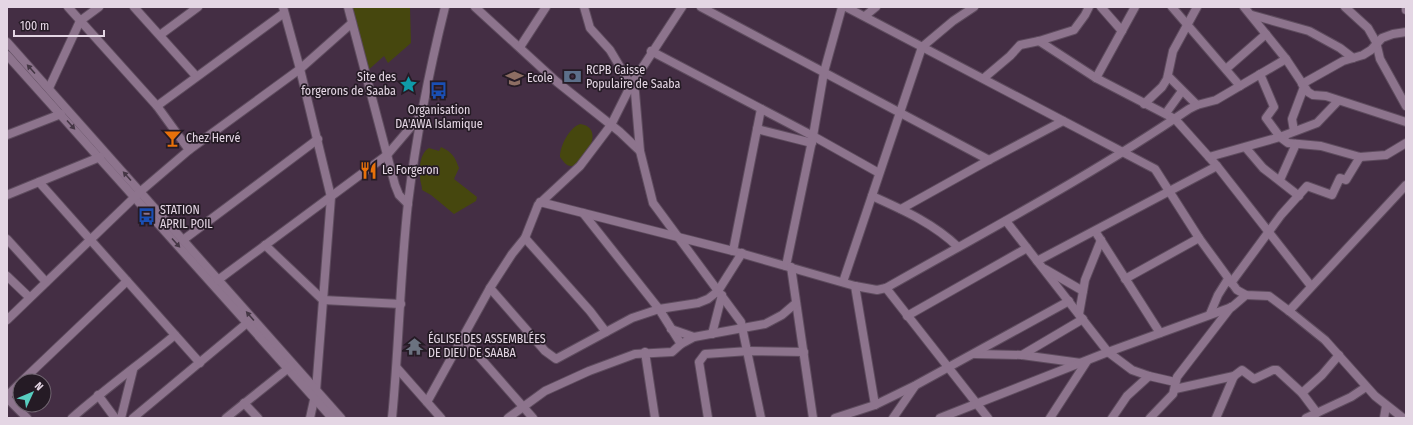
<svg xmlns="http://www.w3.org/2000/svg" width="1413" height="425" font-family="'Fira Sans Condensed',sans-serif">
	<rect width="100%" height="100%" fill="#442e44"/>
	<!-- green -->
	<g fill="#46470e">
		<polygon points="349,7 410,7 411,43 388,63 384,56 366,72"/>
		<path d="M580 124C607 127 584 165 572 166 567 167 563 161 560 157 560 146 569 128 580 124Z"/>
		<path d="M441 147C452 152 455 157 459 168L454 179 477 197 476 201 454 214 431 195 422 190C422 185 420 182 420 177 419 168 420 153 429 148L439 151Z"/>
	</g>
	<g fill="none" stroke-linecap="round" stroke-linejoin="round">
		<defs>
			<g id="minor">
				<polyline points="68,7 157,106 189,150"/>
				<polyline points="134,7 196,76"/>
				<polyline points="283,7 300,69 331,197 316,391 310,418"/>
				<polyline points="348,7 395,185 399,195 408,204"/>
				<polyline points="475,7 557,82 620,132 640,151 653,203 741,322 761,418"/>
				<polyline points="584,7 590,28 610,50 635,92 640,151"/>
				<polyline points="701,7 989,160"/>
				<polyline points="846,7 1155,169 1199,238 1237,290 1246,295 1269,296 1289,311 1325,340 1375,396 1403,418"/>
				<polyline points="1101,7 1122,31"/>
				<polyline points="1172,7 1240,86"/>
				<polyline points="1244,7 1286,59 1308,92 1313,95 1326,96 1406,122"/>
				<polyline points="1345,7 1368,28 1376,42 1380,59 1406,106"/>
				<polyline points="1406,7 1406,10"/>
				<polyline points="1252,15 1309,31 1340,48 1353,58"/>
				<polyline points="865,16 876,7"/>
				<polyline points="160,35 198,7"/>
				<polyline points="1039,41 1096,78 1175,119 1217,166 1311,286"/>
				<polyline points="7,42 341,418"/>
				<polyline points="520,47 546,7"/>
				<polyline points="651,51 813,136 879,173"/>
				<polyline points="7,55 332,418"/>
				<polyline points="1226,69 1266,34"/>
				<polyline points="1260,74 1274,107 1266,118 1280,137 1317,123 1338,101"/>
				<polyline points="1168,76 1197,105"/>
				<polyline points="984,78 1010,56 1020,45 1039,41 1074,30 1085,15 1089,7"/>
				<polyline points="1096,78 1135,7"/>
				<polyline points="1302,84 1343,61 1363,55 1371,50 1382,38 1393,34 1406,32"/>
				<polyline points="49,88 80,21 99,7"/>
				<polyline points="1144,104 1162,87 1167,79 1173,51 1197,7"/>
				<polyline points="157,106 284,13"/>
				<polyline points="1166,113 1182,91"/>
				<polyline points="757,129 812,143"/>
				<polyline points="1294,131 1292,119 1304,87"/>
				<polyline points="7,135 61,114"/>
				<polyline points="1246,148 1263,168 1299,196"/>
				<polyline points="1209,157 1280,137 1288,143 1321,146 1360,157 1386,155 1406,143"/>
				<polyline points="1280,180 1296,144"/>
				<polyline points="39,182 200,363"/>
				<polyline points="7,195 100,157"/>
				<path d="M872 196C903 210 933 223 958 247"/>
				<path d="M540 202 733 251 855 286 877 290 886 288C988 230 1092 175 1189 109L1197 105 1216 100 1286 59"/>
				<polyline points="901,209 989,160 1063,121"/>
				<polyline points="583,213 659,309 681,344"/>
				<polyline points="1006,221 1108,352 1132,370 1149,376 1175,382"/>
				<polyline points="1095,231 1160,333"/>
				<polyline points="525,238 590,311 606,332"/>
				<polyline points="7,239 46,282"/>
				<polyline points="183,240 318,139"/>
				<polyline points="265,245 323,300 401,304"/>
				<polyline points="733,251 761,109"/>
				<polyline points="1037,261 1217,166"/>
				<polyline points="786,266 813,136 824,72 842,7"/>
				<polyline points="791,267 813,418"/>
				<polyline points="1045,269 1083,291"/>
				<polyline points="7,276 29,297"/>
				<polyline points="1125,279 1199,238"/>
				<polyline points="218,280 387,155 422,114"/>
				<polyline points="843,282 922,47 953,21 974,7"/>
				<polyline points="1231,283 1281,215 1307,186 1332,195 1340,178 1346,180 1360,157"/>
				<polyline points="855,286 875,405"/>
				<polyline points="490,288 545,351 556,359 632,318 659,309 698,303 708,299 718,291 742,253"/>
				<polyline points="886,288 988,418"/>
				<polyline points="1289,311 1406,185"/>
				<polyline points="1079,314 1085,280 1101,240"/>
				<polyline points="1210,314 1218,295 1228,279"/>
				<polyline points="907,316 1027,248"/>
				<polyline points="7,320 141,191 189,150 300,69 352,23"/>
				<polyline points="671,329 694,337"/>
				<polyline points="712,334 722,295"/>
				<polyline points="462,337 533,418"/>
				<polyline points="645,352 655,418"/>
				<polyline points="975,354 1022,355 1081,363"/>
				<polyline points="1022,355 1083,319"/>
				<polyline points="397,368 441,418"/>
				<polyline points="22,381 127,281"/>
				<polyline points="1175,389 1234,376"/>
				<polyline points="1302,393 1322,375 1339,355"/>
				<polyline points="98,395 115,418"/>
				<polyline points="7,396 20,383"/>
				<polyline points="7,398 27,418"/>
				<polyline points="427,402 490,288 512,254 525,238 538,205 580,166 611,125 631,85 682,7"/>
				<polyline points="244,403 258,418"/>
				<path d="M72 418C105 389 141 363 175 335"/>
				<polyline points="121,418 133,370"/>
				<polyline points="133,418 247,323"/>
				<polyline points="226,418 291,366"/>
				<path d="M392 418C399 347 400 275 408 203 416 138 429 71 445 7"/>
				<polyline points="508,418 545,391 589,371 635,354 672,352 681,344 694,337 765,324 782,315 796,303"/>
				<polyline points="708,418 699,362 705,354 749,351 804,352"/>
				<polyline points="835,418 875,405 916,385 1069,301"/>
				<polyline points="893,418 915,386"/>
				<polyline points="940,418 1108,352 1232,307 1246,295"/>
				<polyline points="1050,418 1087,361"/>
				<polyline points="1112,418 1127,396 1149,376"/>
				<polyline points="1150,418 1173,394 1177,377 1231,307"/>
				<polyline points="1216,418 1234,376 1242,370 1254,379 1273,370 1277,370 1302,393 1317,413"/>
				<polyline points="1306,418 1351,397 1366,387"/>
				<polyline points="1384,418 1386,406"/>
			</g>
		</defs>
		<!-- minor casing -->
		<use href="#minor" stroke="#5e4c5e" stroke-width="10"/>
		<!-- minor -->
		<use href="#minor" stroke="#8d748d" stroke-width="8"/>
	</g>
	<!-- one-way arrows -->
	<defs><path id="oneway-solid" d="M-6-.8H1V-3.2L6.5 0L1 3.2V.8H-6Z"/></defs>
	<g fill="#443644">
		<use href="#oneway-solid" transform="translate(31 69) rotate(-132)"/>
		<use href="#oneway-solid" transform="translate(71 125) rotate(48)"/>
		<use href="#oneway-solid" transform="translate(127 176) rotate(-132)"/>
		<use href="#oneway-solid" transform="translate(176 243) rotate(48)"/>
		<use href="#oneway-solid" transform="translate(250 316) rotate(-131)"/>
	</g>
	<!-- icons -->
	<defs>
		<symbol id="bank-bare" viewBox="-9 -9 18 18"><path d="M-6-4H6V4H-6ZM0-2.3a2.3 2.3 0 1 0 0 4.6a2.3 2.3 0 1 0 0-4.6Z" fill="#5c6f8a" stroke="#251b25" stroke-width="2.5" paint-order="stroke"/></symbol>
		<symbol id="school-bare" viewBox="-9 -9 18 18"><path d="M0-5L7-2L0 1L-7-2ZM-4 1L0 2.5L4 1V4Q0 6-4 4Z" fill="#8d6e63" stroke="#251b25" stroke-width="2.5" paint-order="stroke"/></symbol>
		<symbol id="sight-bare" viewBox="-9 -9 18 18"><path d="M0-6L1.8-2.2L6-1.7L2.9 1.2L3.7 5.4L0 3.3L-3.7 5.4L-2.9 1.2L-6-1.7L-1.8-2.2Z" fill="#0f9aa8" stroke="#251b25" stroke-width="2.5" paint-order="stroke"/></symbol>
		<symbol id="bus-bare" viewBox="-9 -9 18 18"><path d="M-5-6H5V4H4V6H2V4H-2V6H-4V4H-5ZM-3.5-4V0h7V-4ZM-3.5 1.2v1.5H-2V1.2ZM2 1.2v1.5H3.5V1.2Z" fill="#1a4fb4" stroke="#251b25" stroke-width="2.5" paint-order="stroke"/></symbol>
		<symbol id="bar-bare" viewBox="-9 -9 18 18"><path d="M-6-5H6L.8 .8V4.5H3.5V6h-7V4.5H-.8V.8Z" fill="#e8710a" stroke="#251b25" stroke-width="2.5" paint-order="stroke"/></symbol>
		<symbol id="restaurant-bare" viewBox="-9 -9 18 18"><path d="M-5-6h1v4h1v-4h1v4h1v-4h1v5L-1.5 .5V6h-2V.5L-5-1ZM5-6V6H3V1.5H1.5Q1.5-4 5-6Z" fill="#e8710a" stroke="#251b25" stroke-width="2.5" paint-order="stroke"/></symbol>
		<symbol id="temple-bare" viewBox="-9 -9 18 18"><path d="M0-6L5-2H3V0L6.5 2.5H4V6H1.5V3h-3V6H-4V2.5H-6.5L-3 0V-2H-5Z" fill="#6b7280" stroke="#251b25" stroke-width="2.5" paint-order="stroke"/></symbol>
	</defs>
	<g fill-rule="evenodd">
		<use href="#bank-bare" x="560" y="64" width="25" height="25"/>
		<use href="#school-bare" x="502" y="66" width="25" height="25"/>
		<use href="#sight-bare" x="396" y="72" width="25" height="25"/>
		<use href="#bus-bare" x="426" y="78" width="25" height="25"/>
		<use href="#bar-bare" x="160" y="126" width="25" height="25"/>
		<use href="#restaurant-bare" x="356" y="158" width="25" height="25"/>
		<use href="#bus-bare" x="134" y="204" width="25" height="25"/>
		<use href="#temple-bare" x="402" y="334" width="25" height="25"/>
	</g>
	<g text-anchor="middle" stroke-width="3.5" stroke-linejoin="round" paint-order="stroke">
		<!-- poi labels -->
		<g font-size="12" fill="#e4d6e4" stroke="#251b25" text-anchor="start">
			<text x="586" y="74">RCPB Caisse<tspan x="586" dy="14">Populaire de Saaba</tspan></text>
			<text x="396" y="81" text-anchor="end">Site des<tspan x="396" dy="14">forgerons de Saaba</tspan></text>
			<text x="527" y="82">Ecole</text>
			<text x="439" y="114" text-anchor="middle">Organisation<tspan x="439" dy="14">DA'AWA Islamique</tspan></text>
			<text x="186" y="142">Chez Hervé</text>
			<text x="382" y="174">Le Forgeron</text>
			<text x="160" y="214">STATION<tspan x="160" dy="14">APRIL POIL</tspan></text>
			<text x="428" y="343">ÉGLISE DES ASSEMBLÉES<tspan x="428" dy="14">DE DIEU DE SAABA</tspan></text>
		</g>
	</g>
	<!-- border -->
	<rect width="1413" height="425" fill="none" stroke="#e4d6e4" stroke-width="16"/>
	<!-- north arrow -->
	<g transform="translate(32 393) rotate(46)"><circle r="19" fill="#251b25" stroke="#716671"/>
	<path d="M0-3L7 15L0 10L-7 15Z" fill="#58cec0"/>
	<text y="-6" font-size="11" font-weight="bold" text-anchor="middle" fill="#e4d6e4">N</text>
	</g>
	<!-- scale -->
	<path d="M14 30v6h90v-6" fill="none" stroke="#e4d6e4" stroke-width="2"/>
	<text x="20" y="30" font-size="12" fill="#e4d6e4" stroke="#251b25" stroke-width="3" paint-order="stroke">100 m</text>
</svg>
